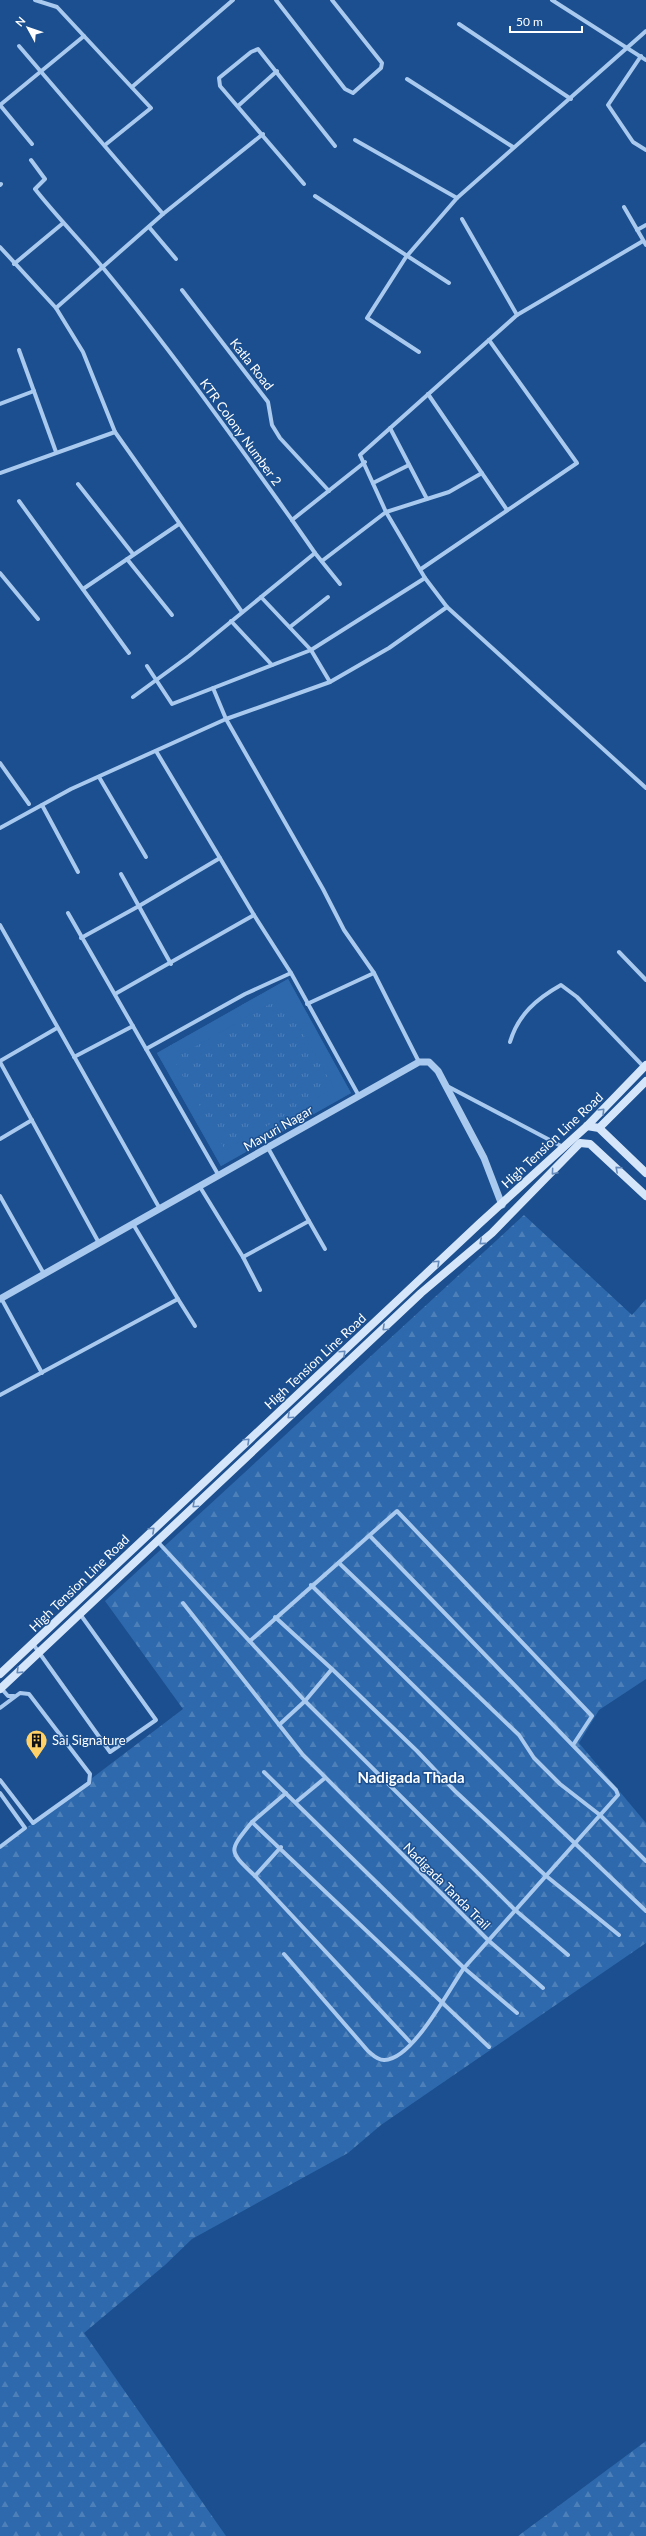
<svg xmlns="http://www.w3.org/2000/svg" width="646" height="2536" font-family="Lato,sans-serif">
	<defs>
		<pattern id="forest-firs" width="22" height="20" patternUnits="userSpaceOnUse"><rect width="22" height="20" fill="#2e69ad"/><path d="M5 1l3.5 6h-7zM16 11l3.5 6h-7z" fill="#4d80b9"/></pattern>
		<pattern id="park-tufts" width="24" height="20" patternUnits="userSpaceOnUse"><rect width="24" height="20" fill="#2e69ad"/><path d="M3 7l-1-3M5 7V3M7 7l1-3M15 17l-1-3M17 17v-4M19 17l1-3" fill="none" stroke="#4d80b9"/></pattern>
	</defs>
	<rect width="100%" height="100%" fill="#1b4f8f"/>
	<!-- forest -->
	<g fill="url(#forest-firs)">
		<polygon points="524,1215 632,1315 646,1299 646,1679 599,1710 579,1743 646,1823 646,1943 381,2125 348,2153 192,2239 165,2265 84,2333 226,2536 0,2536 0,1848 183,1709 105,1601"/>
		<polygon points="646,2441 646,2536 518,2536"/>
	</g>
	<!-- park -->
	<polygon fill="url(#park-tufts)" points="288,979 351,1093 221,1166 157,1053"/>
	<!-- pitch -->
	<path fill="#2e69ad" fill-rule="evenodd" d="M288 979 351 1093 221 1166 157 1053ZM282 997 334 1088 225 1150 173 1059Z"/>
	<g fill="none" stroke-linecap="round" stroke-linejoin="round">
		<!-- minor -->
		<g stroke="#a9c9ee" stroke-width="4">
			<polyline points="35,0 57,7 151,108 105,145"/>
			<polyline points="276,0 345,89 353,93 381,68 382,63 332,0"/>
			<polyline points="552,0 646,60"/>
			<polyline points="459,24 571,99"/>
			<polyline points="19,46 163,214"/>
			<polyline points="641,56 608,105 633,142 646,150"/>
			<polyline points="407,79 513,147"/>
			<polyline points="132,87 233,0"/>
			<polyline points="0,105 84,36"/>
			<polyline points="0,105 32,144"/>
			<polyline points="238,106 277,71"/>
			<polyline points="355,140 457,198"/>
			<path d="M31 160 45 179 35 189C57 217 82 242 104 269 171 350 231 435 292 520"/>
			<polyline points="304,184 220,86 219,78 251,52 258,49 335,146"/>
			<polyline points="0,185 1,184"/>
			<polyline points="315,196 449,283"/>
			<polyline points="624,207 646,245"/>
			<polyline points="462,219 517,315"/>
			<polyline points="149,227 176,259"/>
			<polyline points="637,230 646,225"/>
			<polyline points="643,241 517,315 360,455 386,512 425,578 447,607 646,788"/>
			<polyline points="0,247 56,308 83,352 115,432 242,612"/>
			<polyline points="14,264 62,224"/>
			<polyline points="182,290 268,402 272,425 280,438 329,491"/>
			<polyline points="56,308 163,214 263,134"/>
			<polyline points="19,350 56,452"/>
			<polyline points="419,352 367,318 406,257 457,198 646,31"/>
			<polyline points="428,394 507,510"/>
			<polyline points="0,404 34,391"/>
			<polyline points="390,428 427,499"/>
			<polyline points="0,473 115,432"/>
			<polyline points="373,483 409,465"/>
			<polyline points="78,484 133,554"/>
			<polyline points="19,501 129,653"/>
			<polyline points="315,553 340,584"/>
			<polyline points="127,559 172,615"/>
			<polyline points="322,561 386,512 449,492 482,473"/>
			<polyline points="421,569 577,463 489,340"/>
			<polyline points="0,573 38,619"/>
			<polyline points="83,589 179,524"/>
			<polyline points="261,597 311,650 330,682"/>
			<polyline points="231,621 272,665"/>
			<polyline points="290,627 328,597"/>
			<polyline points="147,666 172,704 311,650 425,578"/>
			<polyline points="213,688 226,719 323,889 344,930 374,973 419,1062"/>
			<polyline points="133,697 189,656 315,553 292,520 365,462"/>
			<polyline points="156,751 254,915 291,973 359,1096"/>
			<polyline points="0,763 29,804"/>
			<polyline points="99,777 146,857"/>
			<polyline points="42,805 78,872"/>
			<polyline points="0,828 71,789 226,719 330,682 389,648 447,607"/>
			<polyline points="121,874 171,964"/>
			<polyline points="68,913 219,1176"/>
			<polyline points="0,925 160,1209"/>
			<polyline points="81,938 139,906 220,858"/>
			<polyline points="619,952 646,980"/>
			<polyline points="115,994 254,915"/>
			<polyline points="307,1004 374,973"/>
			<path d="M510 1042C518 1015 536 999 561 985L577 997 645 1068"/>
			<polyline points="146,1049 245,994 291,973"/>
			<polyline points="74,1057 133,1026"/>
			<polyline points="0,1061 57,1028"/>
			<polyline points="0,1062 99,1243"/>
			<polyline points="447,1086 563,1147"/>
			<polyline points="0,1139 32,1120"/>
			<polyline points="200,1187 243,1257 309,1221 268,1148"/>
			<polyline points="0,1196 44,1274"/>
			<polyline points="309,1221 325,1249"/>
			<polyline points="243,1257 260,1290"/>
			<polyline points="1,1298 42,1373"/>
			<polyline points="178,1299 195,1326"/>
			<polyline points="0,1395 178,1299 133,1224"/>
			<polyline points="157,1541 305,1701 514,1909 568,1955"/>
			<polyline points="339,1563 519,1735 534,1758 560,1784 600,1815 646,1861"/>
			<polyline points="311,1585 541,1811 646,1911"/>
			<polyline points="183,1603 303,1755 488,1940 543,1988"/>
			<polyline points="275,1617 332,1669"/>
			<polyline points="250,1641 397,1511 592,1716 573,1745"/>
			<polyline points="33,1644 110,1752 156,1720 80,1614"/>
			<polyline points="1,1688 8,1696 14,1696"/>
			<polyline points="0,1708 20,1693 29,1694 90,1774 89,1783 33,1823 0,1780"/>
			<polyline points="279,1725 305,1701 332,1669 417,1751 455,1791 545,1875 619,1935"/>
			<polyline points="264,1772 464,1968 517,2013"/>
			<polyline points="0,1793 25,1828 0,1847"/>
			<polyline points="286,1793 252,1822 489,2047"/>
			<polyline points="296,1802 325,1778"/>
			<path d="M252 1822C228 1852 228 1850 255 1876"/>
			<polyline points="281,1847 255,1876 411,2043"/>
			<path d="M284 1954 368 2051C373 2055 377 2060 384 2060 412 2061 449 1989 464 1968L618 1795 616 1790 370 1536"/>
		</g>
		<!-- tertiary -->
		<polyline stroke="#a9c9ee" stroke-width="7" points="0,1299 419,1062 429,1062 438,1071 484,1158 502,1205"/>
		<!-- secondary -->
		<g stroke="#d6e6fa" stroke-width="8">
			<polyline points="587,1126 599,1128 646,1173"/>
			<polyline points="599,1128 646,1081"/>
			<polyline points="0,1674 479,1224 587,1126 646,1065"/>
			<polyline points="0,1689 421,1293 492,1233 580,1143 590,1144 646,1196"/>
		</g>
	</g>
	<!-- one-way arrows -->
	<defs><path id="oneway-chevron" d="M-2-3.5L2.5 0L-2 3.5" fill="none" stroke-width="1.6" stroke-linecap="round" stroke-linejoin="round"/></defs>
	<g stroke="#668bba">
		<use href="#oneway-chevron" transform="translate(602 1111) rotate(-45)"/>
		<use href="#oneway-chevron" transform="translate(618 1169) rotate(-138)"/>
		<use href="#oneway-chevron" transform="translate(554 1172) rotate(131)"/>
		<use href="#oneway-chevron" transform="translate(482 1242) rotate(140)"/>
		<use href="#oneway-chevron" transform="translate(437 1263) rotate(-43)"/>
		<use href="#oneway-chevron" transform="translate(385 1328) rotate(137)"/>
		<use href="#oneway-chevron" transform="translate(343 1353) rotate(-43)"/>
		<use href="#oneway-chevron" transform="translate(290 1416) rotate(137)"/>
		<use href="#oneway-chevron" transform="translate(247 1441) rotate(-43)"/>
		<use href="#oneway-chevron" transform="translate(195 1505) rotate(137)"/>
		<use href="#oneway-chevron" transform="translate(152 1530) rotate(-43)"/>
		<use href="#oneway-chevron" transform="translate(19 1671) rotate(136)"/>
	</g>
	<!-- icons -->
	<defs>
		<symbol id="building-pin" viewBox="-11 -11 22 30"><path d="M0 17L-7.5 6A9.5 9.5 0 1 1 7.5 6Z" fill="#ffd166" stroke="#1b4f8f"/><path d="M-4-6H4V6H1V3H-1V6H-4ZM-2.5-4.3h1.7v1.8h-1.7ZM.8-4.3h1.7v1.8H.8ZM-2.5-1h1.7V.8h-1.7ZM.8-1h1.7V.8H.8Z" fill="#111"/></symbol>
	</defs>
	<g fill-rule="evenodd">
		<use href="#building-pin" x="24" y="1728" width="25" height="34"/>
	</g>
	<g text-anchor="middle" stroke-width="3" stroke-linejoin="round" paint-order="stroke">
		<!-- street labels -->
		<g font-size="13" fill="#fff" stroke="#1b4f8f">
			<text transform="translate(252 364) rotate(52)" y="5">Katla Road</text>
			<text transform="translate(241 432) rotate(54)" y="5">KTR Colony Number 2</text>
			<text transform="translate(278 1128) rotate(-30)" y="5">Mayuri Nagar</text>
			<text transform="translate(552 1140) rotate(-43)" y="5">High Tension Line Road</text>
			<text transform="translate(315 1361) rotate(-43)" y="5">High Tension Line Road</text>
			<text transform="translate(79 1583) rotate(-44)" y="5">High Tension Line Road</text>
			<text transform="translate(447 1886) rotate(45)" y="5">Nadigada Tanda Trail</text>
		</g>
		<!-- poi labels -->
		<g font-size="13" fill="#fff" stroke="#1b4f8f" text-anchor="start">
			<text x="52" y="1745">Sai Signature</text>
		</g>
		<!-- quarter labels -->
		<g font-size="15" font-weight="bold" fill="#fff" stroke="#1b4f8f">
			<text x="411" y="1783">Nadigada Thada</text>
		</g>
	</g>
	<!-- north arrow -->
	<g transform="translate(28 28) rotate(310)" stroke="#1b4f8f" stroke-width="3" paint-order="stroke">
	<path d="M0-3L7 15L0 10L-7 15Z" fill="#ffffff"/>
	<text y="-6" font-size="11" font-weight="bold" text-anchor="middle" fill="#ffffff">N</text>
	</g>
	<!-- scale -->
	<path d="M510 26v6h72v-6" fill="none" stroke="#ffffff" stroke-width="2"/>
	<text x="516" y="26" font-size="12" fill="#ffffff" stroke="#1b4f8f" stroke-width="3" paint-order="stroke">50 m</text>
</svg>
